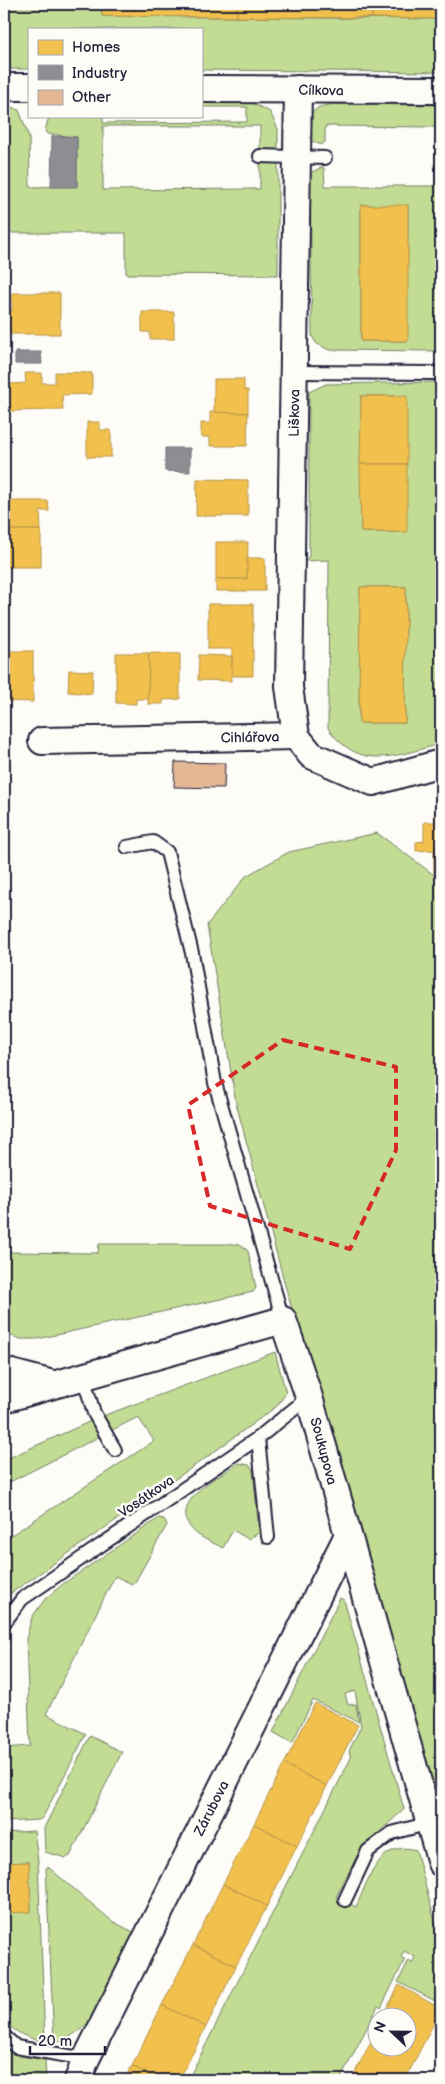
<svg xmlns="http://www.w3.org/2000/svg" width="445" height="2084" font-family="'Balsamiq Sans',sans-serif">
	<rect width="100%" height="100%" fill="#fdfcf7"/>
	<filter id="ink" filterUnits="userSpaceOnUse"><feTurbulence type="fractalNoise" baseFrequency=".02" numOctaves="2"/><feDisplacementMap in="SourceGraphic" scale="10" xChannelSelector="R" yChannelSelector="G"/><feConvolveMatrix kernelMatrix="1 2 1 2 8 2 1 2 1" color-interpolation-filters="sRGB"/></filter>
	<g filter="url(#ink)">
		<!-- green -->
		<g fill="#c2dc93" stroke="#727f67" fill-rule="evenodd">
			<polygon points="4,4 102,4 102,16 441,19 441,72 201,70 201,29 29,29 29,69 4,69"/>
			<path d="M201 103H252L270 112 278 129V275L126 274V233H4V104L19 110 29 137 30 187 77 186V137L47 134 45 131 49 116H103V123L247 122V107H201ZM260 126V189L103 190V126Z"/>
			<path d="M333 104 441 105V359L435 351 329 350 316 343 312 336 310 173 322 167 324 168 325 186H436V127L325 126V142L321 145 310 140 308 116 319 107ZM361 205 408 206 407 341H361Z"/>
			<path d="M441 382V744C396 755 360 773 328 728L329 560 305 561 309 556V392L326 384ZM361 396H406V532H361ZM360 587H406L405 723H359Z"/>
			<polygon points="377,833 441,880 441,1817 285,1285 236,1103 207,925 246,876 289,852"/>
			<polygon points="99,1244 240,1244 248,1251 256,1288 253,1292 37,1339 21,1339 4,1334 4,1252 98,1253"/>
			<polygon points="275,1352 286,1393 277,1406 207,1457 4,1598 4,1540 154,1441 138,1417 4,1485 4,1460 100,1417"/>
			<path d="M239 1463 249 1465 253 1470 259 1533 248 1539 233 1530 223 1548C212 1542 197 1537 190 1527 171 1499 220 1476 239 1463Z"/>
			<polygon points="159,1518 164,1519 167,1525 135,1582 132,1584 115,1576 46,1714 86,1734 43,1817 39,1820 4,1822 4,1748 30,1746 26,1639 32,1617 45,1599 63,1584"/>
			<path d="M340 1598 344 1600 404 1809 360 1850 336 1897 356 1907C368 1881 379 1839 416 1850L441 1944V2004L398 1982 409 1960 412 1964 415 1957 404 1951 401 1958 405 1959 381 2008 378 2006 340 2080H188L351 1758 349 1751 361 1726 355 1691 345 1694 348 1705 356 1704 359 1722 313 1700 292 1743 273 1732Z"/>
			<polygon points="90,1736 122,1752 70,1856 66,1858 45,1852 44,1828"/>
			<path d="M34 1831 38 1861 45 2042C28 2038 15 2034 4 2019V1912L31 1911 29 1862 4 1863V1833Z"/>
			<path d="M48 1867 112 1921 135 1933 90 2021C79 2032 69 2039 54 2042L46 1868Z"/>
			<polygon points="4,2048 20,2056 45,2060 46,2080 4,2080"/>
		</g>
		<!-- homes -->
		<g fill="#f2c14e" stroke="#b49148">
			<polygon points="102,4 237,4 237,17 102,16"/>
			<polygon points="237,4 372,4 372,18 237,17"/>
			<polygon points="372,4 441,4 441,19 372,18"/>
			<rect x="361" y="205" width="47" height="136"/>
			<polygon points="12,293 60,293 60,334 8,334 8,310 12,311"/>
			<polygon points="142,312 174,312 174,339 150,339 150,332 142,332"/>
			<polygon points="55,372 92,373 92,394 62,395 63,410 9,411 9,384 26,383 25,373 42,373 42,383 55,383"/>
			<polygon points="214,379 244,379 244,390 248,390 248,413 214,413"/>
			<polygon points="361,396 407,396 407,464 360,464"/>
			<polygon points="210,412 248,413 247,446 210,446 210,437 201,437 201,423 210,423"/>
			<polygon points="87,422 100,422 100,430 111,430 111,457 87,457"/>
			<polygon points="360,464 407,464 407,532 361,532"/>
			<polygon points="197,479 248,480 248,516 196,516"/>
			<polygon points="6,501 48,501 49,511 40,511 41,530 6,530"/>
			<polygon points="6,530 41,530 41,567 5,567 4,535 6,535"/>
			<polygon points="216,542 248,542 247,579 216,579"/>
			<polygon points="247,558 265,558 265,591 216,591 216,579 247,579"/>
			<polygon points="360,587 406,587 405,723 359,723"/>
			<polygon points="208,604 253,604 253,676 232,676 232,649 208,649"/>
			<polygon points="4,651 33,651 33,702 4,701"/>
			<polygon points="116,653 149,653 148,699 136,699 136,704 116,703"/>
			<polygon points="149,653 180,654 180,699 163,700 163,704 148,704"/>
			<polygon points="199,655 232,656 231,681 198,680"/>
			<polygon points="69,670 93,671 92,694 68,692"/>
			<polygon points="435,800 441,800 441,873 434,873 434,850 416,851 416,842 424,841 424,822 435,822"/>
			<polygon points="315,1703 358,1725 327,1786 284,1764"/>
			<polygon points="284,1764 327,1786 297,1846 254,1824"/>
			<polygon points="254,1824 297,1846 267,1906 223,1884"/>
			<polygon points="29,1862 31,1912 6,1913 4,1863"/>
			<polygon points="223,1884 267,1906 236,1966 193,1945"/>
			<polygon points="193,1945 236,1966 206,2027 162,2005"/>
			<polygon points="399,1985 441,2009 405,2080 351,2080 378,2028 378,2046 408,2046 408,2016 383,2016"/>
			<polygon points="162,2005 206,2027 179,2080 161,2080 132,2066"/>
			<polygon points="132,2066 161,2080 124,2080"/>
		</g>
		<!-- industry -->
		<g fill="#8d8d92" stroke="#6d6d78">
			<polygon points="52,136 77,137 77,187 51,187"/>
			<polygon points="15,352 41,352 42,364 15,364"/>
			<polygon points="165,448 190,448 190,472 165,471"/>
		</g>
		<!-- building -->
		<polygon fill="#e3b793" stroke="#22223b" points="175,762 225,763 224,788 174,787"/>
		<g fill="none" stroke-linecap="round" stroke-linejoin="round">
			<defs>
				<g id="lane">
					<polyline points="260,156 325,158"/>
					<polyline points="295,372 434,373"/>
					<polyline points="127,847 153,842 167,852 192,953 215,1083 283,1320"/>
					<polyline points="83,1376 94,1413 115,1450"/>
					<polyline points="258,1438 268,1537"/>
					<polyline points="4,1623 22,1599 258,1438 309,1397"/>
					<polyline points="345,1900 368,1851 392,1833 430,1823"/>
					<polyline points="4,2036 16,2047 86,2059"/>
				</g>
				<g id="street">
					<polyline points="4,87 29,87"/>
					<polyline points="201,89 441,90"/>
					<polyline points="298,89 289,687 296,736 311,755 373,782 441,763"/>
					<polyline points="42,741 296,736"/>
					<polyline points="4,1371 53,1384"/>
					<polyline points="4,1399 283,1320 309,1397 441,1863"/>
					<polyline points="78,2080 86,2059 347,1537"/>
				</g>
			</defs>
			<!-- lane casing -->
			<use href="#lane" stroke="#22223b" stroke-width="16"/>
			<!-- street casing -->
			<use href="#street" stroke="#22223b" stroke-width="30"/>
			<!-- lane -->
			<use href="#lane" stroke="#fdfcf7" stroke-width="12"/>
			<!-- street -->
			<use href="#street" stroke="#fdfcf7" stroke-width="26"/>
		</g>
	</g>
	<!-- marked area -->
	<path fill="none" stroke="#d62828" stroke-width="4" stroke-dasharray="10 6" stroke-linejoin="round" d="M283 1040 396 1067V1150L350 1249 210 1206 188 1105Z"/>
	<g text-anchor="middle" stroke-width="5" stroke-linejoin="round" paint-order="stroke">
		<!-- street labels -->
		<g font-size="14" fill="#22223b" stroke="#fdfcf7">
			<text transform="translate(321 90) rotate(1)" y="5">Cílkova</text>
			<text transform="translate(294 413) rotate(-89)" y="5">Liškova</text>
			<text transform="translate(250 737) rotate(-1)" y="5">Cihlářova</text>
			<text transform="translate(324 1451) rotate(75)" y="5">Soukupova</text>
			<text transform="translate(146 1496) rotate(-34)" y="5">Vosátkova</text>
			<text transform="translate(211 1808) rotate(-63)" y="5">Zárubova</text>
		</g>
	</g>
	<!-- margin -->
	<rect width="445" height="2084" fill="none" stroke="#fdfcf7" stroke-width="20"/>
	<rect x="10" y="10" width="425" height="2064" fill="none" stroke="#22223b" stroke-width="2" filter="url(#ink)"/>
	<!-- legend -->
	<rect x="28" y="28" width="175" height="90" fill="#fdfcf7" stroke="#a5a5ac"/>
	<rect x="38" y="40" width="25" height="15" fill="#f2c14e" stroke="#a5a5ac"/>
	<text x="72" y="52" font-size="15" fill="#22223b">Homes</text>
	<rect x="38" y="65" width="25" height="15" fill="#8d8d92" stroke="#a5a5ac"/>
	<text x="72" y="78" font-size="15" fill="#22223b">Industry</text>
	<rect x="38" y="90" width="25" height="15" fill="#e3b793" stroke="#a5a5ac"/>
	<text x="72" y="102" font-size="15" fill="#22223b">Other</text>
	<!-- north arrow -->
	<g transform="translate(392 2032) rotate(292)"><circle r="24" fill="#fdfcf7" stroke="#a5a5ac"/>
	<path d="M0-4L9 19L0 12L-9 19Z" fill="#22223b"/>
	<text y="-8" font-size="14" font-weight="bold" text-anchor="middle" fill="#22223b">N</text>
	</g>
	<!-- scale -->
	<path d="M30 2046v8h75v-8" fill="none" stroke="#22223b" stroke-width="2.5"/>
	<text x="38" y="2046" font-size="15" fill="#22223b" stroke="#fdfcf7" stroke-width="4" paint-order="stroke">20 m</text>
</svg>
